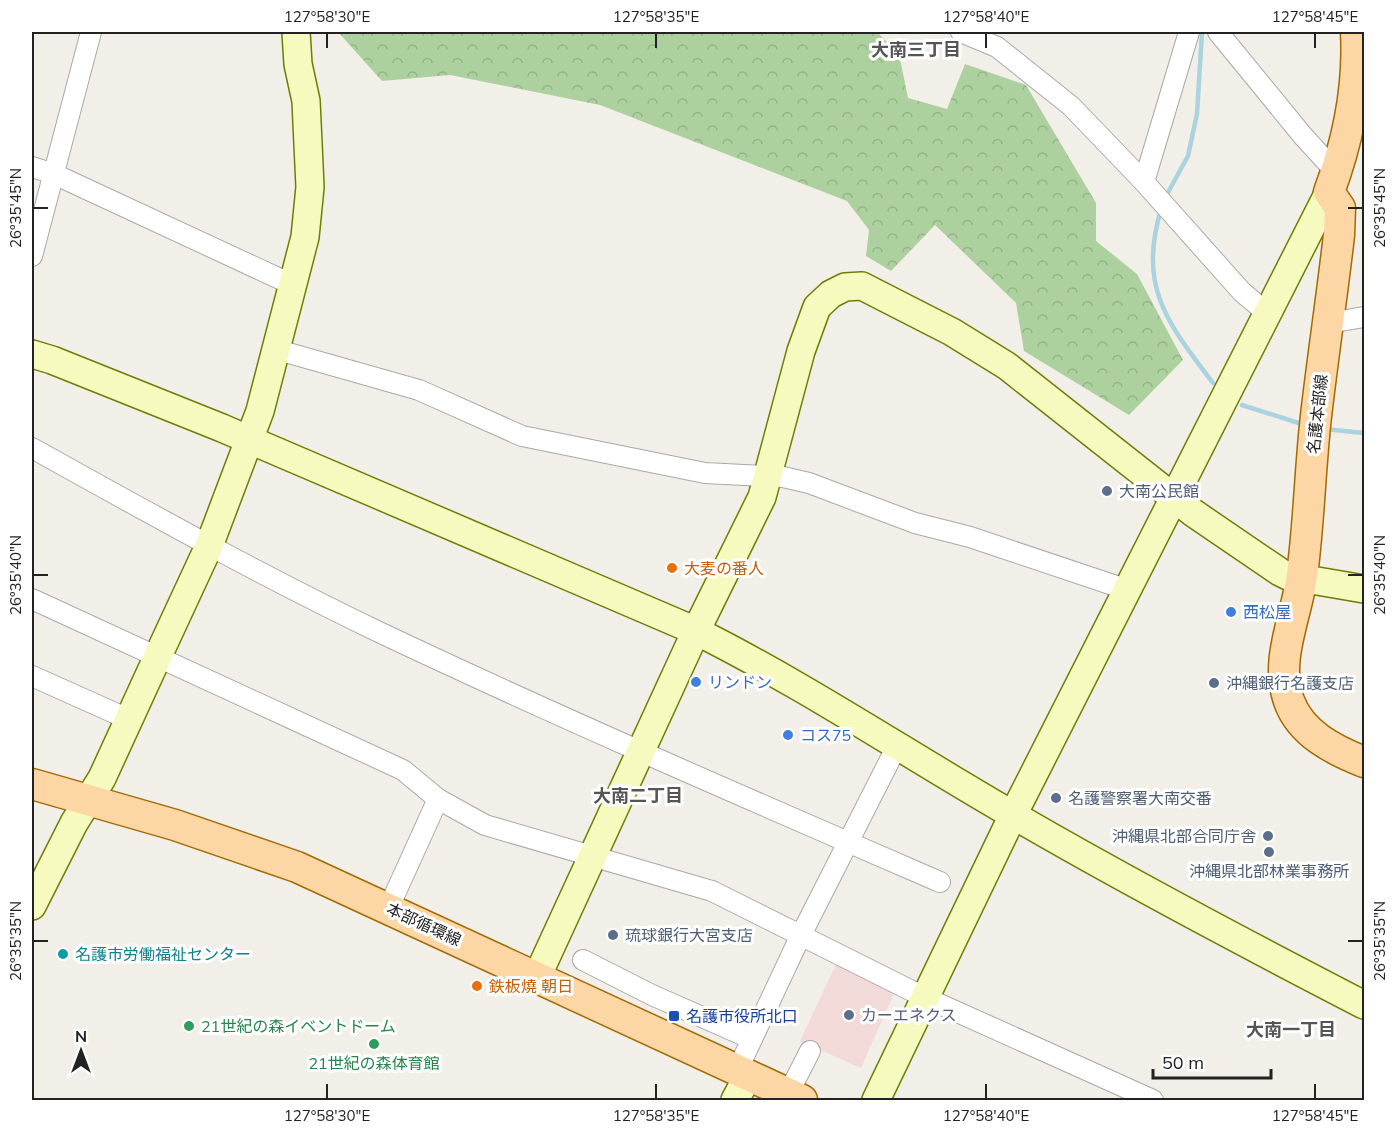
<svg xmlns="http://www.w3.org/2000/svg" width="1396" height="1132" font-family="Mulish,'Noto Sans JP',sans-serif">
	<defs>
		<pattern id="forest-crowns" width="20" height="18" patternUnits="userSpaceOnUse" patternTransform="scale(1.5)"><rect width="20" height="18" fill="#add19e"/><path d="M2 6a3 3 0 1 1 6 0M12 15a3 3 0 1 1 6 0" fill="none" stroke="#95b388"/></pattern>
	</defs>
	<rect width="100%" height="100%" fill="#f2efe9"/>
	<!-- commercial -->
	<polygon fill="#f2dad9" points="837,962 896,989 861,1068 800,1041"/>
	<!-- forest -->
	<polygon fill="url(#forest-crowns)" points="338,32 877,32 899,54 908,98 947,109 965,64 1026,85 1096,203 1096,241 1137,274 1183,360 1129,415 1024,351 1016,303 935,225 891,271 866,256 869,230 847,201 600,105 450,75 382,81"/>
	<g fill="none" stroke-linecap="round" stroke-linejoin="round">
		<!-- stream -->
		<g stroke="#aad3df" stroke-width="4.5">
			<polyline points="1165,198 1188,156 1197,114 1202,32"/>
			<path d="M1161 209C1138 288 1167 322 1213 383"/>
			<polyline points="1242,405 1305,425"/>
			<polyline points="1325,429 1364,433"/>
		</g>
		<defs>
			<g id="street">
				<polyline points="961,32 997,47 1071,106 1144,182 1242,292 1267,313"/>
				<polyline points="1218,32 1303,136 1336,172"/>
				<polyline points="32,167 54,174 293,285"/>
				<polyline points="1144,182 1189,32"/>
				<polyline points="32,256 91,32"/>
				<polyline points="1329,323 1364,317"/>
				<polyline points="278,350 419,390 522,436 705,473 783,477 809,483 915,523 970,537 1128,590"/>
				<path d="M32 448C147 512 262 576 381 633 565 720 753 801 940 882"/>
				<polyline points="32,599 403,770 438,799 485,825 712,891 924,997 1153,1100"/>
				<polyline points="32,676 128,719"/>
				<polyline points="389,907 438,799"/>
				<polyline points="583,960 652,995 752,1039"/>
				<polyline points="737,1071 800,937 898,744"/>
				<polyline points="788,1094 810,1051"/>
			</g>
			<g id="secondary">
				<path d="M32 354 52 360 222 428 696 631C806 686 907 754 1013 815 1128 882 1246 944 1364 1005"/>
				<polyline points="32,906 74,823 102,778 158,656 209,546 260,411 305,237 310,187 306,101 298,64 296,32"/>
				<polyline points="537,977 696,631 762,497 801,351 817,307 831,294 845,287 862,286 952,332 1007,366 1192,512 1280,572 1288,576 1364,589"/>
				<polyline points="735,1100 748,1076"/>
				<polyline points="876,1100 1013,815 1329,192"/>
			</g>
			<g id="primary">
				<path d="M1356 32C1359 86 1348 141 1329 192L1340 208 1339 235C1332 296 1323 356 1316 416 1310 469 1309 523 1302 575 1297 616 1274 660 1289 701 1301 734 1334 750 1364 762"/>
				<polyline points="32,784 175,825 297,867 802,1100"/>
			</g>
		</defs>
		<!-- street casing -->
		<use href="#street" stroke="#a9a9a9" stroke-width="22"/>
		<!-- secondary casing -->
		<use href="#secondary" stroke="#707d05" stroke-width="30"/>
		<!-- primary casing -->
		<use href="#primary" stroke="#a06b00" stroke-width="33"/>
		<!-- street -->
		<use href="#street" stroke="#fff" stroke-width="20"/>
		<!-- secondary -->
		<use href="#secondary" stroke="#f7fabf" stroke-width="27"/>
		<!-- primary -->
		<use href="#primary" stroke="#fcd6a4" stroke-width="30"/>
	</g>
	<!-- ticks -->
	<path fill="none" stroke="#222" stroke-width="2" d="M327 33V48M656 33V48M986 33V48M1315 33V48M33 208H48M1348 208H1363M33 575H48M1348 575H1363M33 941H48M1348 941H1363M327 1084V1099M656 1084V1099M986 1084V1099M1315 1084V1099"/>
	<!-- markers -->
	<g fill="#5c6f8a" stroke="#fff" stroke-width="2">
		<circle cx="1107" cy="491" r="6"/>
		<circle cx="1214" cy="683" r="6"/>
		<circle cx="1056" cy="798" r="6"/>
		<circle cx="1268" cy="836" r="6"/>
		<circle cx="1269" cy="852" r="6"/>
		<circle cx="613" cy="935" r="6"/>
		<circle cx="849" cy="1015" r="6"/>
	</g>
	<g fill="#e8710a" stroke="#fff" stroke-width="2">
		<circle cx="672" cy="568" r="6"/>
		<circle cx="477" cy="986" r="6"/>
	</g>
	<g fill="#3f7fe0" stroke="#fff" stroke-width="2">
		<circle cx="1231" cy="612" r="6"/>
		<circle cx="696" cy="682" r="6"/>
		<circle cx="788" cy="735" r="6"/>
	</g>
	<circle fill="#0f9aa8" stroke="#fff" stroke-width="2" cx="63" cy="954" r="6"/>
	<rect fill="#1a4fb4" stroke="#fff" stroke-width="2" x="668" y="1010" width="12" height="12" rx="3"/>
	<g fill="#2e9e5b" stroke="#fff" stroke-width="2">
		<circle cx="189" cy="1026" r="6"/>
		<circle cx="374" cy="1044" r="6"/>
	</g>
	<g text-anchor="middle" stroke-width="6" stroke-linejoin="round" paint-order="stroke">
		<!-- street labels -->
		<g font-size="16" fill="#222" stroke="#fff">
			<text transform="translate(1317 414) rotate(-84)" y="6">名護本部線</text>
			<text transform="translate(424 924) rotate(25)" y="6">本部循環線</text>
		</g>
		<!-- service labels -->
		<g font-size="16" fill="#4e5e75" stroke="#fff" text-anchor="start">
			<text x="1119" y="497">大南公民館</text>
			<text x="1226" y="689">沖縄銀行名護支店</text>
			<text x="1068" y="804">名護警察署大南交番</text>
			<text x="1256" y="842" text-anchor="end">沖縄県北部合同庁舎</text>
			<text x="1269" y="877" text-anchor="middle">沖縄県北部林業事務所</text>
			<text x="625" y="941">琉球銀行大宮支店</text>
			<text x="861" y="1021">カーエネクス</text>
		</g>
		<!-- food labels -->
		<g font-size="16" fill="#c56008" stroke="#fff" text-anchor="start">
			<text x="684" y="574">大麦の番人</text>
			<text x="489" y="992">鉄板燒 朝日</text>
		</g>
		<!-- shop labels -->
		<g font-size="16" fill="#366cbe" stroke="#fff" text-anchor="start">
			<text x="1243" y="618">西松屋</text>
			<text x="708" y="688">リンドン</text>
			<text x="800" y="741">コス75</text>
		</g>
		<!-- culture labels -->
		<g font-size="16" fill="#0d838f" stroke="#fff" text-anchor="start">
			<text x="75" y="960">名護市労働福祉センター</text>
		</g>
		<!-- transit labels -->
		<g font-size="16" fill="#164399" stroke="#fff" text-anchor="start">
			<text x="686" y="1022">名護市役所北口</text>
		</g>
		<!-- leisure labels -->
		<g font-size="16" fill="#27864d" stroke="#fff" text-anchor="start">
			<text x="201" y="1032">21世紀の森イベントドーム</text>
			<text x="374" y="1069" text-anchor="middle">21世紀の森体育館</text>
		</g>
		<!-- neighbourhood labels -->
		<g font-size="18" font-weight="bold" fill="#555" stroke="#fff">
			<text x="916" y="56">大南三丁目</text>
			<text x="638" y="802">大南二丁目</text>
			<text x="1291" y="1036">大南一丁目</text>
		</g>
	</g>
	<!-- border -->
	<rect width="1396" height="1132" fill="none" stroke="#ffffff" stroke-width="66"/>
	<!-- north arrow -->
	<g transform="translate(81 1051)" stroke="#ffffff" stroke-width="4.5" paint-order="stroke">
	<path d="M0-4.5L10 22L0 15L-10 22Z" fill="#222222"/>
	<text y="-9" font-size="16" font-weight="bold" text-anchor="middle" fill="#222222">N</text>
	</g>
	<!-- scale -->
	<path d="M1153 1069v9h118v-9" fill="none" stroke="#222222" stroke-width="3"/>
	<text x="1162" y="1069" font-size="18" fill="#222222" stroke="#ffffff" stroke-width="4.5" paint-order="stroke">50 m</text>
	<rect x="33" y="33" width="1330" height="1066" fill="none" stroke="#222" stroke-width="2"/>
	<g font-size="15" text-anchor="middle" fill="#222">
		<text x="327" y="22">127°58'30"E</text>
		<text x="656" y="22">127°58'35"E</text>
		<text x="986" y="22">127°58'40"E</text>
		<text x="1315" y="22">127°58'45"E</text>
		<text transform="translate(16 208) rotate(-90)" y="5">26°35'45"N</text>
		<text transform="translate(1380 208) rotate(-90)" y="5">26°35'45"N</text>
		<text transform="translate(16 575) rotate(-90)" y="5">26°35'40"N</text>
		<text transform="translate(1380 575) rotate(-90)" y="5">26°35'40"N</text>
		<text transform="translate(16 941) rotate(-90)" y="5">26°35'35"N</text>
		<text transform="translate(1380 941) rotate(-90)" y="5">26°35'35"N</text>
		<text x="327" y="1121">127°58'30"E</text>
		<text x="656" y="1121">127°58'35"E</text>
		<text x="986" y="1121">127°58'40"E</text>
		<text x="1315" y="1121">127°58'45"E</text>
	</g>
</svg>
